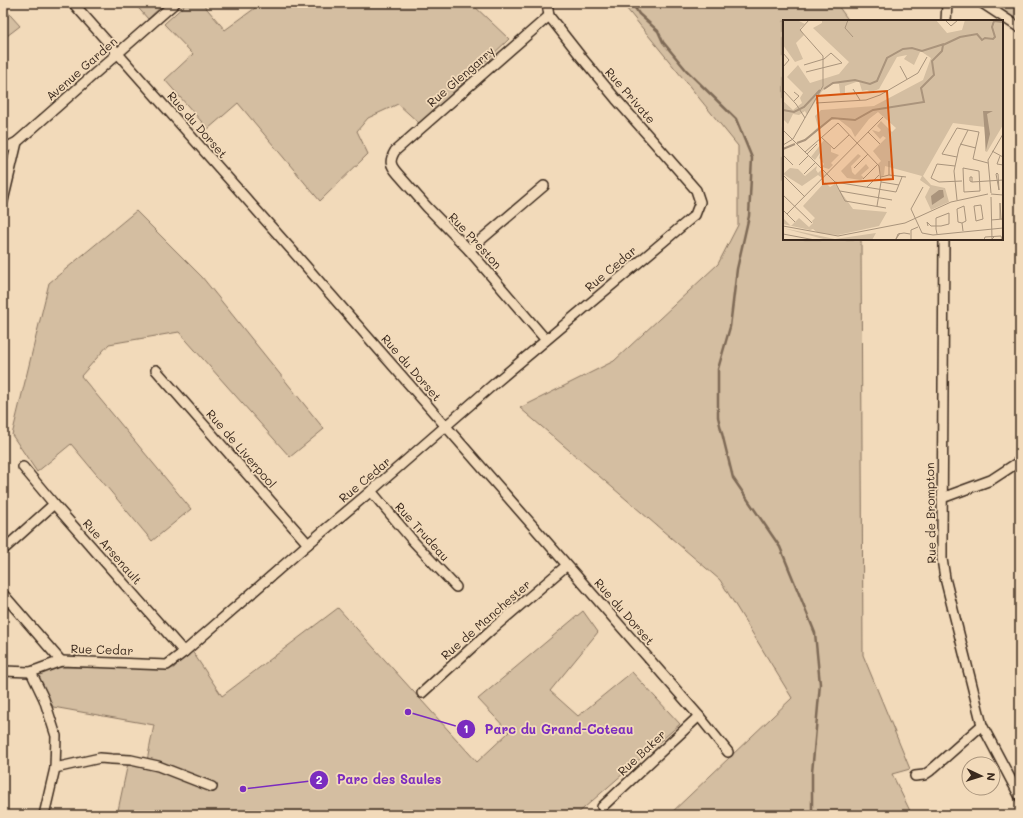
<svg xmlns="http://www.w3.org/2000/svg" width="1023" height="818" font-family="Mali,sans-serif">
	<rect width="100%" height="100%" fill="#f2daba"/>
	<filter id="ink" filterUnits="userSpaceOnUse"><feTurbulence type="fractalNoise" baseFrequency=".025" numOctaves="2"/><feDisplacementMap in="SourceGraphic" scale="8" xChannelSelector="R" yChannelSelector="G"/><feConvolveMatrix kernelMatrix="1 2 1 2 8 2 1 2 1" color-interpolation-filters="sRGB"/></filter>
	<g filter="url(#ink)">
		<!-- green -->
		<g fill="#d4bea1" stroke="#887460">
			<polygon points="134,3 165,3 148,19"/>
			<polygon points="187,3 202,3 225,30 262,3 471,3 509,39 420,124 398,104 368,118 357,131 368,154 320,201 238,103 208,129 165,80 193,54 164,24"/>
			<polygon points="622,3 836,3 849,21 784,21 784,239 861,239 863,655 910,769 892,774 912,815 669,815 792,698 720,580 520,408 614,361 718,264 738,225 738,146"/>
			<polygon points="990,3 1020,3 1020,22"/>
			<polygon points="3,7 20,26 3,39"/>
			<polygon points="136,211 202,277 324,429 290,457 179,332 109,344 81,376 191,509 152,541 71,444 37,472 12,435 49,283"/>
			<polygon points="338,608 477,762 509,732 478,699 583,611 598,632 550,691 578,716 632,672 680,724 576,815 117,815 128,763 147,761 154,725 53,707 34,670 60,667 174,668 190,648 222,696"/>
		</g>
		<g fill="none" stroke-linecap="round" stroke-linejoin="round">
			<!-- stream -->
			<polyline stroke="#7e6a56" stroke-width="2.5" points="632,3 639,14 658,31 663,42 687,71 736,119 752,158 749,216 737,269 730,327 718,369 718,417 733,478 780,547 815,633 820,684 812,773 812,815"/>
			<defs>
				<g id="minor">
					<polyline points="73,3 290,248 699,716 728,752"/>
					<polyline points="982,3 1020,28"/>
					<polyline points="946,21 947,3"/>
					<polyline points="3,149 17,142 175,3"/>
					<polyline points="3,201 17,142"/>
					<polyline points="944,239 942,539 942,559 945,578 982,725 1020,797"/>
					<polyline points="469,250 544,186"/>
					<path d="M546 340 469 250 427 207 398 174C390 165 389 161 395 151L549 16"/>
					<polyline points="156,370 308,544"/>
					<polyline points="23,467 54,504 184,652"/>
					<polyline points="371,491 413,541 456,587"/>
					<polyline points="942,498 991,480 1020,461"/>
					<polyline points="3,550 54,504"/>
					<polyline points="3,594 61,661"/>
					<polyline points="3,671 31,672 61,661 167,665 184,652 308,544 371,491 494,384 695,215 700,202 696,190 616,99 582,58 549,16 547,3"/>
					<polyline points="31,672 44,699 56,736 55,768 44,815"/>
					<polyline points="422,693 491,630 566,566"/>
					<polyline points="55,768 100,758 112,759 131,760 158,766 212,787"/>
					<polyline points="915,776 924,775 930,771 982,725"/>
					<polyline points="602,807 699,716"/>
				</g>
			</defs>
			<!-- minor casing -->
			<use href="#minor" stroke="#3b2a1e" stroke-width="12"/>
			<!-- minor -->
			<use href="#minor" stroke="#f2daba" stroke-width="9"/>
		</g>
	</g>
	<g text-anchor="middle" stroke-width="3.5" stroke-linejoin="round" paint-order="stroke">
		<!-- street labels -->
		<g font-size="12" fill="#3b2a1e" stroke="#f2daba">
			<text transform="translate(82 69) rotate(-41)" y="4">Avenue Garden</text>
			<text transform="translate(461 77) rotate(-41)" y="4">Rue Glengarry</text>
			<text transform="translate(630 96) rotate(49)" y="4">Rue Private</text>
			<text transform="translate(197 125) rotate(49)" y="4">Rue du Dorset</text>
			<text transform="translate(475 241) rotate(47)" y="4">Rue Preston</text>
			<text transform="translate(611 269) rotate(-40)" y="4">Rue Cedar</text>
			<text transform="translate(411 368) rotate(49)" y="4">Rue du Dorset</text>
			<text transform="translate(241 449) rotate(49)" y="4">Rue de Liverpool</text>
			<text transform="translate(365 480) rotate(-40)" y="4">Rue Cedar</text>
			<text transform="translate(931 513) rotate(-91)" y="4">Rue de Brompton</text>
			<text transform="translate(422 532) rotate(48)" y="4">Rue Trudeau</text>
			<text transform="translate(112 552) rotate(49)" y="4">Rue Arsenault</text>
			<text transform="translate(624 612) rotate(49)" y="4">Rue du Dorset</text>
			<text transform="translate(486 620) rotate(-41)" y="4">Rue de Manchester</text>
			<text transform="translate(102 650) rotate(2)" y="4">Rue Cedar</text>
			<text transform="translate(642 753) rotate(-43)" y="4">Rue Baker</text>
		</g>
	</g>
	<!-- overview -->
	<g transform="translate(783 20)">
		<rect width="220" height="220" fill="#f2daba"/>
		<path d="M0 0H14L22 4 17 8 21 15 13 23 20 39 12 42 0 25ZM39 0H153L164 13 179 10 182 0H220V105L204 132 202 131V107L170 103 140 156 148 165 162 168 166 182 148 190 142 177 147 167 137 160 139 156 102 146 101 155 98 157 95 144 98 141 90 131 103 118 100 116 97 119 89 110 96 112 98 110 94 106 98 101 109 112 113 108 95 92 86 99 72 117 68 109 55 99 48 100 25 117 35 107 32 96 38 90 91 86 140 60 148 38 139 32H137L131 45 121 39 124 35 114 37 96 69 88 72 84 70 79 71 76 61 62 66V73H57L56 64 51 63 39 71 24 95 22 91 16 95 10 94 5 104 0 99V81L10 90 19 83 17 78 20 73 4 57 15 45 27 63 56 54 66 42 30 8 39 3ZM41 120 48 127V132L56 135 48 143 50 145 46 149 39 147 41 144 36 138 37 133 32 140 28 137ZM75 134 78 136 68 146 69 152 72 155 83 144 86 148 78 155 81 158 78 160 64 158 58 151ZM34 146 33 150 35 153 39 149 41 156 39 158 35 155 19 166 0 154 7 148 15 149 22 156ZM42 162 47 167 52 164 70 189 104 192 96 206 55 215 35 213 30 209 27 210 0 204V198L8 206 16 198 26 207 30 203 29 201 32 198 20 186ZM0 208 52 219 93 213 89 220H44Z" fill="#d4bea1"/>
		<path d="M200 91H210L204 94 207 114 203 130ZM156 170H160L161 177 149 185 148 176Z" fill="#aa947c"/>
		<path fill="none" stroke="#aa947c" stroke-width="2" d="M41 69 50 63 72 60 87 64 94 61 104 38 120 29 129 28 139 31 161 24M0 90 11 92 21 87 37 70M14 123 22 120 49 98 72 100 90 90 141 82 138 68 151 55 149 41 159 31 160 25 177 17 194 14 199 20 202 18 210 19 212 17 209 7 211 1 220 2M0 129 12 124"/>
		<path fill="none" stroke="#a9947c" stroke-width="1" d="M65 0 62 8 70 17M162 0 168 6 175 0M0 33 6 40 0 47M21 45 41 39 48 33 59 43 23 52M117 46 124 59M70 69 77 80M0 70 13 84 22 98M11 81 16 76 11 72M33 83 83 80 97 75 135 53 144 37M0 110 52 162 62 181 103 188M85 112 97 124M38 117 51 129 66 115M177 124 193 128M0 125 10 119 40 66V36L17 10 26 0M209 131 220 137M22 132 55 103 96 146 98 162 94 186M24 134 34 124M0 135 10 145M217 136 214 144 220 145M174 137 159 134 174 108 196 112 190 139 205 143M16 145 26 135M172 146 154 144 148 158 156 162 179 161M71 148 85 134M180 148 196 151 197 171 181 172ZM214 153 215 154 216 170 213 154ZM21 154 33 142M0 155 22 177M106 155V141M98 157 106 155 123 157M187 157H189V162L187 161ZM80 159 95 144M52 162 113 172 119 157M98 162 116 165M189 162 220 160M84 167 96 155M140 167 128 189 139 213 150 215 220 208M57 171 109 180M208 173 205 140 220 114M208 174 220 175M0 175 29 203M208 177 209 219 211 217M174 180 171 151 176 128 185 110M198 185 200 199 193 201 191 186ZM0 190 12 202M4 194 100 97M217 199V183L218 199M208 200 220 199M179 203 183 201 181 186 174 189 175 202 179 203 180 211M0 206 55 216 122 203 168 182 205 174M145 206 144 202 148 206H158L166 204V193L153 198V209L154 214M117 213 113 219 115 214 121 213 127 214M0 214 32 220M128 220V210L135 207M201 220 202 217 218 216 219 220"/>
		<path fill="#d7540e" fill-opacity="0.15" stroke="#d7540e" stroke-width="2" d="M104 71 110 159 40 164 34 76Z"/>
		<rect width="220" height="220" fill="none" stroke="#3b2a1e" stroke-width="2"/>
	</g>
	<!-- callouts -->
	<path fill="none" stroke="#7b2cbf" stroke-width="1.5" d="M408 712L466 729M243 789L319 780"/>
	<g fill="#7b2cbf" stroke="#f2daba" stroke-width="1.5">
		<circle cx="408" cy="712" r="4"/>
		<circle cx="243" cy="789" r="4"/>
		<circle cx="466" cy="729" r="10"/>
		<circle cx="319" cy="780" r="10"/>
	</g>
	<g font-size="12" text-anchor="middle" font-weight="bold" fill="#fff">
		<text x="466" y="733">1</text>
		<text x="319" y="784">2</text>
	</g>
	<g font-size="13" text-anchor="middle" font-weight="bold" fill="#7b2cbf" stroke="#f2daba" stroke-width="3.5" stroke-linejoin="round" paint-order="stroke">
		<text x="559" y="734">Parc du Grand-Coteau</text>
		<text x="389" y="784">Parc des Saules</text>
	</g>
	<!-- margin -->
	<rect width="1023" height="818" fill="none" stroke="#f2daba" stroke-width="16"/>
	<rect x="8" y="8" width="1007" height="802" fill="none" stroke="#3b2a1e" stroke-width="1.5" filter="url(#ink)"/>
	<!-- north arrow -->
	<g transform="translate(981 776) rotate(94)"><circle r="19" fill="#f2daba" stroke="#a9947c"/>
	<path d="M0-3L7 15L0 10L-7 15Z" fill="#3b2a1e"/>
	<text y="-6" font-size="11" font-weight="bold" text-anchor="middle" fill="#3b2a1e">N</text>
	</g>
</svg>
